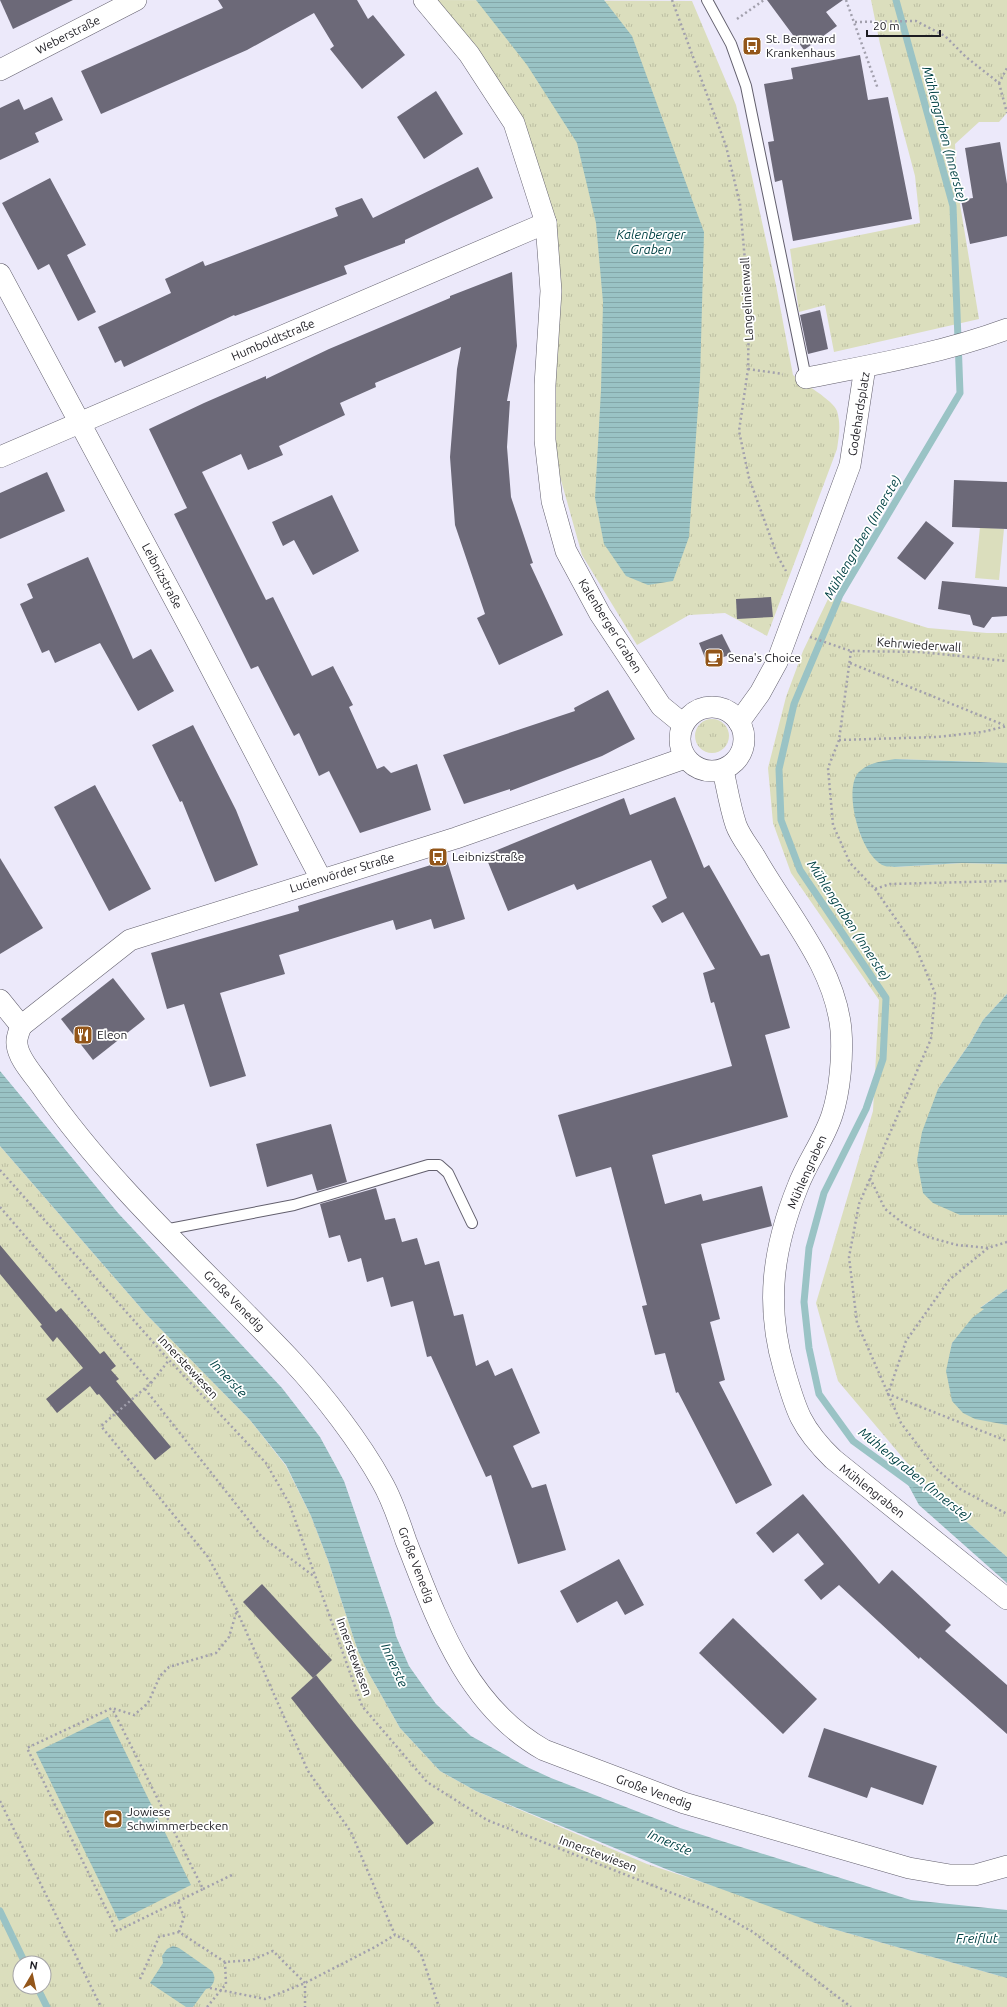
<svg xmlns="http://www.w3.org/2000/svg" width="1007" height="2007" font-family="Ubuntu,sans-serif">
	<defs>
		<pattern id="grass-tufts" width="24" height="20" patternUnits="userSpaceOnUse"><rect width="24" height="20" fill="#dbdebd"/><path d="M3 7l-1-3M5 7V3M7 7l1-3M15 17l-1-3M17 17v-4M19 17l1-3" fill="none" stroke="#bcbea2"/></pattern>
		<pattern id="water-rules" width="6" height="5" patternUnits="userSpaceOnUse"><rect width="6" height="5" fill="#9ac3c5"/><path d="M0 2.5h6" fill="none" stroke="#84a7a9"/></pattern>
	</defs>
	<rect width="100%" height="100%" fill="#ece9fa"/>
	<!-- grass -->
	<g fill="url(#grass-tufts)" fill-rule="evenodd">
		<path d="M428 0 692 1 736 105 776 285 793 375C803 383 833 400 837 411 841 424 839 436 837 449L767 636 725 613 689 615 637 645 582 555 552 448 553 290 516 121Z"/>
		<polygon points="871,0 1007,0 1007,113 999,122 979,122 955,144 957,186 979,319 834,352 825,305 799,312 790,249 920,223 915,176 880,44"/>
		<polygon points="829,597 928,628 987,633 1007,633 1007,763 895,759 860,834 877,861 894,867 962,863 1007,864 1007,994 983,1020 970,1043 938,1089 960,1215 1007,1215 1007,1289 981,1307 985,1308 952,1343 950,1356 1003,1424 1007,1425 1007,1557 930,1490 838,1381 816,1303 873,1111 879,1000 791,873 773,823 768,768 786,697 803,651"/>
		<circle cx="712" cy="736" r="17"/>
		<path d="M0 1146 147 1315 250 1420 286 1466 311 1516 328 1560 358 1651 367 1670 400 1728 440 1771 476 1791 647 1864 747 1897 826 1927 1007 1978V2007H0ZM20 1963H44V1987H20Z"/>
	</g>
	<!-- pitch -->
	<polygon fill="#dbdebd" points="980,527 1004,529 999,580 975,578"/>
	<!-- water -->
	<g fill="url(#water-rules)">
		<polygon points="476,0 604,0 632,36 704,232 700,379 689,537 673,581 648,585 626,576 604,544 595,498 601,390 603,302 596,223 577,143 527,65"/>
		<path d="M895 759 1007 763V864L962 863 894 867C891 866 887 867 885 866 861 859 841 787 860 771 870 762 883 761 895 759Z"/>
		<polygon points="1007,994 1007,1215 960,1215 933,1203 923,1193 917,1160 922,1132 938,1089 970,1043 983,1020"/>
		<polygon points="0,1071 118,1213 282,1388 320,1437 344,1481 392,1620 396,1636 409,1666 436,1704 471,1736 527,1767 551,1778 680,1828 911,1900 1007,1910 1007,1978 826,1927 666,1869 476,1791 440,1771 400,1728 367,1670 358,1651 328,1560 311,1516 286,1465 250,1420 147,1315 0,1146"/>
		<polygon points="1007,1289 1007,1425 975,1419 963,1413 952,1401 946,1371 952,1343 972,1318 984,1309 980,1308"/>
		<polygon points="905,1479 930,1490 1007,1557 1007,1583 919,1505"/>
		<polygon points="108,1717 191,1885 119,1921 36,1752"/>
		<path d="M173 1946 179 1948 212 1971C216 1978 215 1981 210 1988L206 1989 193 2007H186L150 1983 163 1963 162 1956 167 1949Z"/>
	</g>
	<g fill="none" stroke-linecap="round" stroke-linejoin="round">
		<!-- stream -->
		<g stroke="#9ac3c5" stroke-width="7">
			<polyline points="896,0 953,206 960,393 840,595 794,704 779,769 781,820 800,870 886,998 883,1059 866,1109 824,1193 809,1248 804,1302 809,1348 819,1394 853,1441 912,1484"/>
			<polyline points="0,1911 25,1963"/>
			<polyline points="37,1987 47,2007"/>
		</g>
	</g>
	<!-- building -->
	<g fill="#6c6978">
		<polygon points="0,0 73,0 13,29"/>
		<polygon points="218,0 357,0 368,19 373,15 405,55 362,89 330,49 334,46 314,13 247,50 101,114 81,71 223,8"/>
		<polygon points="767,0 843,0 826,12 837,26 804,50"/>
		<polygon points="860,55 868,100 888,97 912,219 793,241 782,180 775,182 768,142 774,141 764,84 793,79 791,68"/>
		<polygon points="436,91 463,134 424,159 397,117"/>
		<polygon points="52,97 63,120 35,133 39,142 0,160 0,108 19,99 24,110"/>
		<polygon points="1000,142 1007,184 1007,236 970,244 961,200 973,198 965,148"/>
		<polygon points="478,167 493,198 405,240 405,243 344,266 347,274 235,316 234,315 124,367 121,360 115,363 98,327 171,293 165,279 203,261 205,266 338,216 335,208 362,198 373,218"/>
		<polygon points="50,178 86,245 67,255 96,312 78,321 49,264 38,270 2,203"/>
		<polygon points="512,272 517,346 507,401 510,401 507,447 511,497 533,563 530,564 563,635 499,665 477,618 485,614 455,525 450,457 457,369 461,347 375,383 376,387 340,403 345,415 279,446 283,455 248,470 241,454 202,472 266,600 273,597 312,676 333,666 353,705 349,707 377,769 384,766 391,773 417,764 431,810 360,833 329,771 319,776 299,733 294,736 258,666 251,669 174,514 187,508 149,429 204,403 266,376 266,379 329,349 450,298 450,296"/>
		<polygon points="820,310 828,349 808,354 800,315"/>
		<polygon points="47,472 65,511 0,539 0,493"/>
		<polygon points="954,480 1007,482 1007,529 952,527"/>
		<polygon points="332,495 359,551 313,575 294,540 283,546 272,522"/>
		<polygon points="926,521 954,543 925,580 897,558"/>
		<polygon points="88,557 133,659 151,649 174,691 138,711 100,643 55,663 49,650 42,653 20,604 33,598 27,584"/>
		<polygon points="942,581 1007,587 1007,616 992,617 984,628 973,625 970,615 938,609"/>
		<polygon points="771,597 773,617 737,619 736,599"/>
		<polygon points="722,634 732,654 707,663 699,643"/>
		<polygon points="608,690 635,739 602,756 510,791 510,789 464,804 443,755 575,711 574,708"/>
		<polygon points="193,725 236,810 258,865 215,882 182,801 180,802 152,745"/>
		<polygon points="95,785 151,889 109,911 54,807"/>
		<polygon points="675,797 704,868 709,865 761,956 769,954 790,1028 765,1035 788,1117 652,1155 665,1204 701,1194 703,1201 762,1186 772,1226 701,1244 720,1319 710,1322 725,1380 719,1382 772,1485 736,1504 678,1392 676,1393 665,1353 655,1355 642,1306 647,1305 611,1167 576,1177 558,1115 732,1066 714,1002 711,1003 703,973 715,969 683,912 662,923 652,906 667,898 651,860 577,890 574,884 508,911 485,855 624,798 630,815"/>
		<polygon points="0,858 43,928 0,954"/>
		<polygon points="447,860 465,919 434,929 431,919 396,930 393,920 279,955 285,974 220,993 246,1076 210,1087 184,1004 167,1009 151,953 299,911 298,906"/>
		<polygon points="113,978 145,1019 93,1060 61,1019"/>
		<polygon points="331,1124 347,1182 317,1191 312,1174 267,1187 256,1144"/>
		<polygon points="376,1188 385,1220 395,1218 402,1242 417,1238 425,1265 439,1261 454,1316 463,1314 476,1366 488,1360 495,1376 512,1368 540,1433 513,1446 532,1488 546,1484 566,1550 518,1564 491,1475 486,1477 431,1356 427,1357 413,1301 391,1307 383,1277 367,1282 361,1258 348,1262 340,1235 329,1238 320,1204"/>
		<polygon points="0,1245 56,1312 61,1308 100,1354 104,1351 116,1366 111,1370 119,1379 116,1381 171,1447 155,1460 99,1394 97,1395 90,1386 57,1413 46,1399 83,1368 57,1337 53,1342 40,1326 42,1325 0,1274"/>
		<polygon points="803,1494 879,1584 892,1570 951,1625 945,1631 1007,1685 1007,1734 920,1657 919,1659 839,1585 821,1600 804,1580 824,1564 798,1533 773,1553 756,1533"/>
		<polygon points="619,1559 644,1605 625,1615 617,1601 577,1623 560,1591"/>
		<polygon points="262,1584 332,1660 313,1678 243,1602"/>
		<polygon points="733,1618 817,1699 783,1734 699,1653"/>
		<polygon points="316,1675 434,1823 407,1845 291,1698"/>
		<polygon points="824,1728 937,1766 923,1805 871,1787 867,1798 808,1777"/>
	</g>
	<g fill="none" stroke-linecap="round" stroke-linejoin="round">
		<defs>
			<g id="service">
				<polyline points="707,0 731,44 746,86 806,378"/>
				<polyline points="164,1230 294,1205 428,1165 439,1165 448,1173 472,1223"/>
			</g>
			<g id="minor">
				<polyline points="424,0 469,54 514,123 546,223 551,291 545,385 545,440 552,501 566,551 600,614 661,706 683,724"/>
				<polyline points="0,70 136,0"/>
				<polyline points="0,274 192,632 321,879"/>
				<path d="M806 378C873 365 942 353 1007 329"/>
				<polyline points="0,457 546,223"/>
				<circle cx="712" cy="739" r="32"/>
				<polyline points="739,722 760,693 777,662 850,465 865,367"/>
				<path d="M723 770C727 788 730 807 736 825 740 836 749 847 755 857 786 912 835 966 841 1030 843 1055 840 1091 832 1115 824 1140 807 1162 798 1186 773 1248 765 1304 784 1369 796 1411 801 1428 833 1459L1007 1599"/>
				<polyline points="0,1000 21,1026"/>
				<path d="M21 1026C19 1032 16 1038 17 1044 18 1059 34 1075 42 1087 113 1189 207 1271 292 1361 323 1394 360 1442 382 1482 393 1501 399 1521 406 1541 437 1620 466 1706 544 1750L684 1803 909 1868 950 1875H975L1007 1866"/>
				<polyline points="21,1026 130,940 456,838 685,758"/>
			</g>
		</defs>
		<!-- service casing -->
		<use href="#service" stroke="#625f6d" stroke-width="12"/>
		<!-- minor casing -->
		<use href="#minor" stroke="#625f6d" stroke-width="22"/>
		<!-- path -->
		<g stroke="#a2a0ad" stroke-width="2.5" stroke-dasharray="2 3" stroke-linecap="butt">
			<polyline points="672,0 726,146 740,204 749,307 748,369 739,431 749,478 777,555 786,571"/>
			<polyline points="846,0 878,89"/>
			<polyline points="737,19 764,0"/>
			<polyline points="855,22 916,21 945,36 966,57 999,83 1007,68"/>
			<polyline points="999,83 1007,113"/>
			<polyline points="748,369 783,374"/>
			<polyline points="810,637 851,651 921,652 1007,661"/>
			<polyline points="851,651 839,740 828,768 833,825 850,863 875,889 890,884 1007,881"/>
			<polyline points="850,663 1004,725"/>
			<polyline points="839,740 937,737 982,732 1007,726"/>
			<polyline points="875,889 916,948 935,993 931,1039 859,1204 849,1257 857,1323 901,1423 935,1468 960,1489 1007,1514"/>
			<polyline points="0,1170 169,1360 266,1463 289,1503 362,1706 427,1782 487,1820 710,1908 753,1932 851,2007"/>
			<polyline points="870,1178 885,1209 904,1224 928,1237 957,1245 988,1248"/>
			<polyline points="0,1207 151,1383 101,1426 208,1557 237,1610 229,1637 216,1653 169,1667 160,1676 148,1703 134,1715 112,1708 27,1748 117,1931 203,1889 112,1708"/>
			<polyline points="1007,1242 988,1248 949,1280 906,1341 888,1394 1007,1441"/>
			<polyline points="151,1383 169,1360"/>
			<polyline points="145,1389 262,1537 315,1577"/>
			<polyline points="237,1611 308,1771 351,1832 395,1935 410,1942 421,1954 439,2007"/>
			<polyline points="0,1801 101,2007"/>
			<polyline points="203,1889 234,1874"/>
			<polyline points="178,1902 184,1917 179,1932 225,1962 252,1960 273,1951 305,1983 305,2007"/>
			<polyline points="140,1979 159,1937 179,1932"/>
			<polyline points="210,1988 265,1999 305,1983 375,1947 395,1935"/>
			<polyline points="207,2007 226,1984 225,1962"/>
		</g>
		<!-- service -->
		<use href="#service" stroke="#fff" stroke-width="10"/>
		<!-- minor -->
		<use href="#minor" stroke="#fff" stroke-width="21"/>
	</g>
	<!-- icons -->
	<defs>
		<symbol id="bus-square" viewBox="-11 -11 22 22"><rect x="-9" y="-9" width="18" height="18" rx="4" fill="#93561a" stroke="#fff"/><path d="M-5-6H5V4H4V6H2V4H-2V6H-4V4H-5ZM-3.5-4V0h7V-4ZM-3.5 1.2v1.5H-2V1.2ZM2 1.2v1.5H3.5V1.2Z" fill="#fff"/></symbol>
		<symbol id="cafe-square" viewBox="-11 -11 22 22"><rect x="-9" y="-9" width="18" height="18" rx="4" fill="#93561a" stroke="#fff"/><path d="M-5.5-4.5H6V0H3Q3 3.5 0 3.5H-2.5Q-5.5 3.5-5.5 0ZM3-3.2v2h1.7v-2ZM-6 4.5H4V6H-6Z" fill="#fff"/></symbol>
		<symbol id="restaurant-square" viewBox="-11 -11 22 22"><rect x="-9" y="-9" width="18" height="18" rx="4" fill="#93561a" stroke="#fff"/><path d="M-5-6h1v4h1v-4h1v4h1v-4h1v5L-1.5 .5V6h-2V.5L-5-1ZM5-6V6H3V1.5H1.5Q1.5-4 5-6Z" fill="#fff"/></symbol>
		<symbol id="stadium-square" viewBox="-11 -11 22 22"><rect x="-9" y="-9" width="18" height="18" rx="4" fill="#93561a" stroke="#fff"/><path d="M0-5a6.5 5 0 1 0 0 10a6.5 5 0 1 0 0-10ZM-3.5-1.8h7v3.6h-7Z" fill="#fff"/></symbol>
	</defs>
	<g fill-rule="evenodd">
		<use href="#bus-square" x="741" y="35" width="22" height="22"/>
		<use href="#cafe-square" x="703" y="647" width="22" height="22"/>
		<use href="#bus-square" x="427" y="846" width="22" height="22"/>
		<use href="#restaurant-square" x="72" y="1024" width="22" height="22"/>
		<use href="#stadium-square" x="102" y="1808" width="22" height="22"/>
	</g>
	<g text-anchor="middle" stroke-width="3.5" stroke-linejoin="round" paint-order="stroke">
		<!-- street labels -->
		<g font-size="12" fill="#1d1c22" stroke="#fff">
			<text transform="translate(68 35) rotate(-27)" y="4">Weberstraße</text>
			<text transform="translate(747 299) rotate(-93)" y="4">Langelinienwall</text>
			<text transform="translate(273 340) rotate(-23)" y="4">Humboldtstraße</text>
			<text transform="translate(859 414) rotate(-81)" y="4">Godehardsplatz</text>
			<text transform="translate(162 576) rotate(62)" y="4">Leibnizstraße</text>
			<text transform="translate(610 626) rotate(58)" y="4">Kalenberger Graben</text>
			<text transform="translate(919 645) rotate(4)" y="4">Kehrwiederwall</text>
			<text transform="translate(342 873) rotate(-17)" y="4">Lucienvörder Straße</text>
			<text transform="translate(807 1172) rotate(-66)" y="4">Mühlengraben</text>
			<text transform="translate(234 1301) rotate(45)" y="4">Große Venedig</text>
			<text transform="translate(188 1367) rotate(47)" y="4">Innerstewiesen</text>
			<text transform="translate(872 1491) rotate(38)" y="4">Mühlengraben</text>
			<text transform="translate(416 1565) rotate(69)" y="4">Große Venedig</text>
			<text transform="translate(354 1657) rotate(70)" y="4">Innerstewiesen</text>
			<text transform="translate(654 1792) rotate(20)" y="4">Große Venedig</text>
			<text transform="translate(598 1854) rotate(21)" y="4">Innerstewiesen</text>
		</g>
		<!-- poi labels -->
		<g font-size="12" fill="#1d1c22" stroke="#fff" text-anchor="start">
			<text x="766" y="43">St. Bernward<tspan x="766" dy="14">Krankenhaus</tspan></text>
			<text x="728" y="662">Sena's Choice</text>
			<text x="452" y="861">Leibnizstraße</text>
			<text x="97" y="1039">Eleon</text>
			<text x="127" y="1816">Jowiese<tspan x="127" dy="14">Schwimmerbecken</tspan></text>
		</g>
		<!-- water labels -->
		<g font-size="13" font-style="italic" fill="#004144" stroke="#fff">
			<text transform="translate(945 134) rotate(75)" y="5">Mühlengraben (Innerste)</text>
			<text x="651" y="239">Kalenberger<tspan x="651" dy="15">Graben</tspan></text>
			<text transform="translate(862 537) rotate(-60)" y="5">Mühlengraben (Innerste)</text>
			<text transform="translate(849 920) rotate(57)" y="5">Mühlengraben (Innerste)</text>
			<text transform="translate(229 1378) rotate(47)" y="5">Innerste</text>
			<text transform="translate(915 1474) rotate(39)" y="5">Mühlengraben (Innerste)</text>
			<text transform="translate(395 1665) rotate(66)" y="5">Innerste</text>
			<text transform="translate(670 1842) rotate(23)" y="5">Innerste</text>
			<text x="977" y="1943">Freiflut</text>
		</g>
	</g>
	<!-- north arrow -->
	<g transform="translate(32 1975) rotate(9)"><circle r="19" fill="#ffffff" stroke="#a5a4a7"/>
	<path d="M0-3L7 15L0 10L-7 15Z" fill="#93561a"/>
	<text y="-6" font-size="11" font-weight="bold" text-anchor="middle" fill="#1d1c22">N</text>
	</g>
	<!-- scale -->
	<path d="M867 30v6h73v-6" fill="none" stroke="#1d1c22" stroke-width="2"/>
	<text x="873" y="30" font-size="12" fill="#1d1c22" stroke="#ffffff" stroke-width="3" paint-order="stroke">20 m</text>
</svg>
